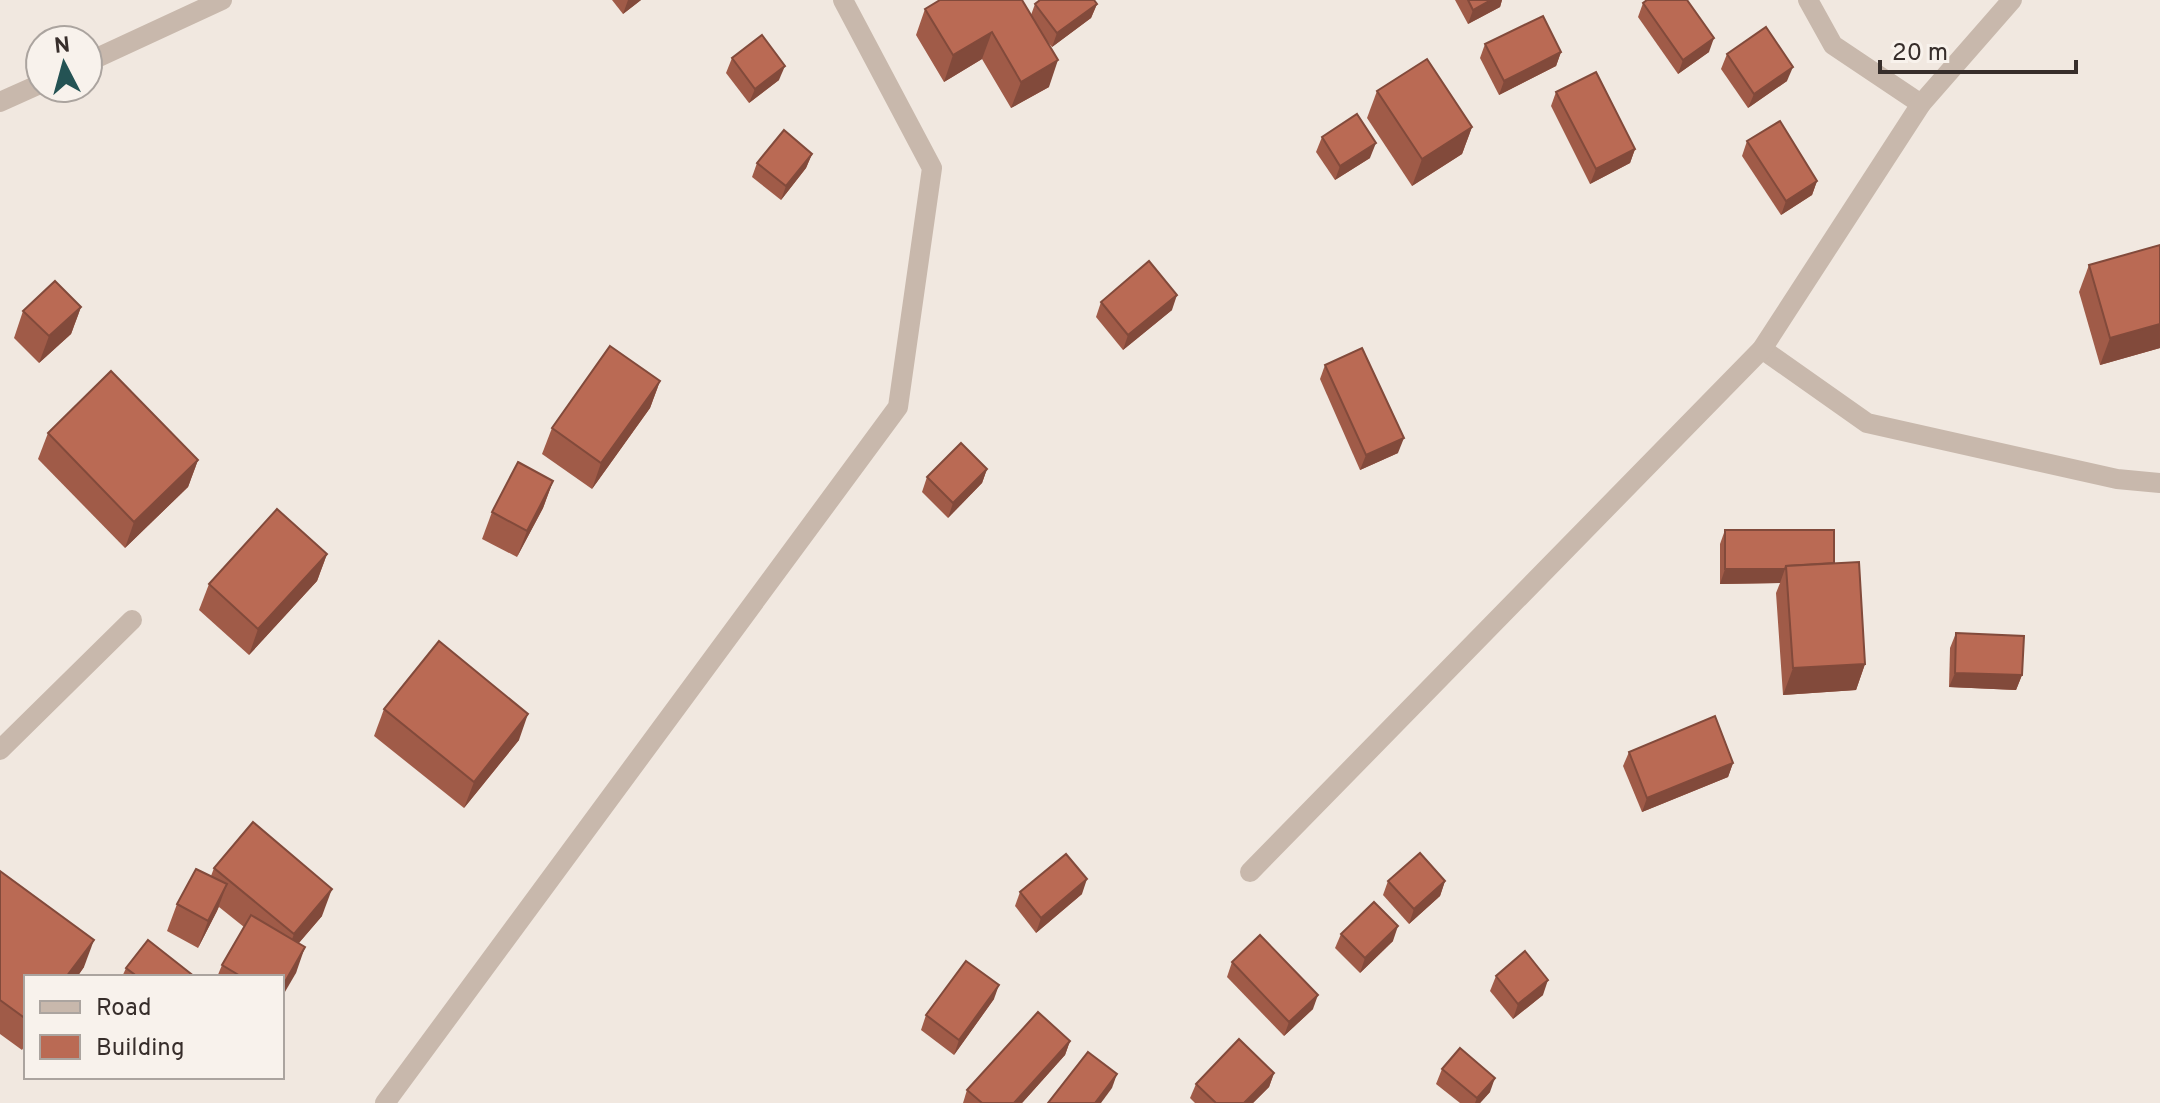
<svg xmlns="http://www.w3.org/2000/svg" width="2160" height="1103" font-family="Overpass,sans-serif">
	<rect width="100%" height="100%" fill="#f1e8e0"/>
	<g fill="none" stroke-linecap="round" stroke-linejoin="round">
		<!-- minor -->
		<g stroke="#c8b8ac" stroke-width="20">
			<polyline points="1808,0 1833,45 1921,104"/>
			<polyline points="88,62 222,0"/>
			<polyline points="0,102 40,84"/>
			<polyline points="1762,349 1867,423 2117,479 2160,483"/>
			<polyline points="0,750 132,620"/>
			<polyline points="1250,872 1762,349 1921,104 2012,0"/>
			<polyline points="385,1103 898,407 932,168 843,0"/>
		</g>
	</g>
	<!-- wall -->
	<g fill="#a05b48">
		<polygon points="612,0 641,0 623,14"/>
		<polygon points="1455,0 1502,0 1500,7 1468,24"/>
		<polygon points="1643,3 1709,52 1678,74 1638,17"/>
		<polygon points="1035,4 1097,4 1091,18 1052,47 1046,40 1049,87 1011,108 982,59 944,82 916,35 925,9 1031,15"/>
		<polygon points="1485,44 1561,52 1556,66 1499,95 1480,58"/>
		<polygon points="1727,54 1787,81 1748,108 1721,69"/>
		<polygon points="732,58 779,80 749,103 726,73"/>
		<polygon points="1377,91 1472,127 1462,154 1412,186 1367,118"/>
		<polygon points="1556,92 1635,149 1630,163 1590,184 1551,106"/>
		<polygon points="1322,137 1370,158 1335,180 1316,152"/>
		<polygon points="1747,141 1817,181 1812,195 1781,215 1742,156"/>
		<polygon points="812,154 806,168 781,200 752,177 757,163"/>
		<polygon points="2160,245 2160,348 2100,365 2079,292 2089,265"/>
		<polygon points="1101,302 1172,310 1123,350 1096,317"/>
		<polygon points="81,307 71,334 39,363 14,338 23,311"/>
		<polygon points="1325,365 1398,453 1360,470 1320,379"/>
		<polygon points="660,381 650,408 592,489 542,454 552,428"/>
		<polygon points="48,433 198,460 188,487 125,548 38,459"/>
		<polygon points="987,469 982,483 948,518 922,492 927,477"/>
		<polygon points="553,481 543,508 517,557 482,539 492,512"/>
		<polygon points="1725,530 1834,563 1865,664 1856,690 1783,695 1776,593 1780,583 1720,584 1720,544"/>
		<polygon points="327,554 317,581 249,655 199,610 209,584"/>
		<polygon points="1956,633 2022,675 2016,690 1949,687 1950,648"/>
		<polygon points="384,709 519,740 464,808 374,736"/>
		<polygon points="1629,752 1733,763 1728,777 1642,812 1623,766"/>
		<polygon points="214,868 322,916 299,943 296,973 282,977 217,977 222,965 244,927 219,907 198,948 167,931 177,904 211,876"/>
		<polygon points="0,871 84,967 77,977 26,977 26,1044 22,1050 0,1034"/>
		<polygon points="1388,881 1445,881 1440,896 1409,924 1383,895"/>
		<polygon points="1020,892 1082,894 1036,933 1015,906"/>
		<polygon points="1341,934 1393,941 1360,973 1335,948"/>
		<polygon points="1232,962 1313,1009 1284,1036 1227,977"/>
		<polygon points="126,968 195,977 122,977"/>
		<polygon points="1496,976 1543,995 1513,1019 1490,991"/>
		<polygon points="994,999 954,1055 921,1030 926,1015"/>
		<polygon points="1070,1041 1065,1055 1022,1103 963,1103 967,1090"/>
		<polygon points="1442,1069 1490,1092 1480,1103 1460,1103 1436,1084"/>
		<polygon points="1274,1073 1269,1087 1253,1103 1195,1103 1190,1098 1196,1084"/>
	</g>
	<!-- shaded-wall -->
	<g fill="#824a3b">
		<polygon points="628,0 641,0 623,14"/>
		<polygon points="1491,0 1502,0 1500,7 1468,24 1473,10"/>
		<polygon points="1097,4 1091,18 1052,47 1057,33"/>
		<polygon points="992,32 982,59 944,82 953,55"/>
		<polygon points="1714,38 1709,52 1678,74 1683,60"/>
		<polygon points="1561,52 1556,66 1499,95 1504,81"/>
		<polygon points="1058,60 1049,87 1011,108 1021,82"/>
		<polygon points="785,66 779,80 749,103 755,89"/>
		<polygon points="1793,67 1787,81 1748,108 1754,94"/>
		<polygon points="1472,127 1462,154 1412,186 1422,159"/>
		<polygon points="1376,143 1370,158 1335,180 1340,166"/>
		<polygon points="1635,149 1630,163 1590,184 1596,169"/>
		<polygon points="812,154 806,168 781,200 786,186"/>
		<polygon points="1817,181 1812,195 1781,215 1786,201"/>
		<polygon points="1177,295 1172,310 1123,350 1128,335"/>
		<polygon points="81,307 71,334 39,363 49,336"/>
		<polygon points="2160,324 2160,348 2100,365 2110,338"/>
		<polygon points="660,381 650,408 592,489 601,463"/>
		<polygon points="1404,438 1398,453 1360,470 1366,455"/>
		<polygon points="198,460 188,487 125,548 134,522"/>
		<polygon points="987,469 982,483 948,518 953,503"/>
		<polygon points="553,481 543,508 517,557 527,531"/>
		<polygon points="327,554 317,581 249,655 258,629"/>
		<polygon points="1725,569 1785,569 1780,583 1720,584"/>
		<polygon points="1865,664 1856,690 1783,695 1793,668"/>
		<polygon points="1955,673 2022,675 2016,690 1949,687"/>
		<polygon points="528,714 519,740 464,808 474,782"/>
		<polygon points="1733,763 1728,777 1642,812 1647,798"/>
		<polygon points="1087,879 1082,894 1036,933 1041,918"/>
		<polygon points="1445,881 1440,896 1409,924 1414,909"/>
		<polygon points="227,884 217,911 198,948 208,921"/>
		<polygon points="332,889 322,916 284,960 294,934"/>
		<polygon points="1398,926 1393,941 1360,973 1365,958"/>
		<polygon points="94,940 84,967 77,977 66,977"/>
		<polygon points="305,947 296,973 282,997 282,987"/>
		<polygon points="1548,980 1543,995 1513,1019 1518,1004"/>
		<polygon points="999,985 994,999 954,1055 959,1040"/>
		<polygon points="1318,995 1313,1009 1284,1036 1289,1022"/>
		<polygon points="1070,1041 1065,1055 1022,1103 1014,1103"/>
		<polygon points="1274,1073 1269,1087 1253,1103 1244,1103"/>
		<polygon points="1117,1074 1112,1088 1101,1103 1095,1103"/>
		<polygon points="1495,1078 1490,1092 1480,1103 1475,1103 1477,1098"/>
	</g>
	<!-- building -->
	<g fill="#ba6a54" stroke="#824a3b" stroke-width="2">
		<polygon points="940,0 1022,0 1058,60 1021,82 992,32 953,55 925,9"/>
		<polygon points="1040,0 1094,0 1097,4 1057,33 1035,4"/>
		<polygon points="1468,0 1491,0 1473,10"/>
		<polygon points="1647,0 1687,0 1714,38 1683,60 1643,3"/>
		<polygon points="1543,16 1561,52 1504,81 1485,44"/>
		<polygon points="1766,27 1793,67 1754,94 1727,54"/>
		<polygon points="762,35 785,66 755,89 732,58"/>
		<polygon points="1427,59 1472,127 1422,159 1377,91"/>
		<polygon points="1596,72 1635,149 1596,169 1556,92"/>
		<polygon points="1357,114 1376,143 1340,166 1322,137"/>
		<polygon points="1780,121 1817,181 1786,201 1747,141"/>
		<polygon points="784,130 812,154 786,186 757,163"/>
		<polygon points="2160,245 2160,324 2110,338 2089,265"/>
		<polygon points="1149,261 1177,295 1128,335 1101,302"/>
		<polygon points="55,281 81,307 49,336 23,311"/>
		<polygon points="610,346 660,381 601,463 552,428"/>
		<polygon points="1362,348 1404,438 1366,455 1325,365"/>
		<polygon points="111,371 198,460 134,522 48,433"/>
		<polygon points="961,443 987,469 953,503 927,477"/>
		<polygon points="518,462 553,481 527,531 492,512"/>
		<polygon points="277,509 327,554 258,629 209,584"/>
		<polygon points="1725,530 1834,530 1834,563 1786,566 1785,569 1725,569"/>
		<polygon points="1859,562 1865,664 1793,668 1786,566"/>
		<polygon points="1956,633 2024,636 2022,675 1955,673"/>
		<polygon points="439,641 528,714 474,782 384,709"/>
		<polygon points="1715,716 1733,763 1647,798 1629,752"/>
		<polygon points="253,822 332,889 294,934 214,868"/>
		<polygon points="1420,853 1445,881 1414,909 1388,881"/>
		<polygon points="1066,854 1087,879 1041,918 1020,892"/>
		<polygon points="196,869 227,884 208,921 177,904"/>
		<polygon points="0,871 94,940 66,977 26,977 26,1019 0,1000"/>
		<polygon points="1374,902 1398,926 1365,958 1341,934"/>
		<polygon points="251,915 305,947 282,987 282,977 242,977 222,965"/>
		<polygon points="1260,935 1318,995 1289,1022 1232,962"/>
		<polygon points="148,940 195,977 138,977 126,968"/>
		<polygon points="1525,951 1548,980 1518,1004 1496,976"/>
		<polygon points="966,961 999,985 959,1040 926,1015"/>
		<polygon points="1038,1012 1070,1041 1014,1103 982,1103 967,1090"/>
		<polygon points="1239,1039 1274,1073 1244,1103 1216,1103 1196,1084"/>
		<polygon points="1460,1048 1495,1078 1477,1098 1442,1069"/>
		<polygon points="1088,1052 1117,1074 1095,1103 1048,1103"/>
	</g>
	<!-- legend -->
	<rect x="24" y="975" width="260" height="104" fill="#f8f2ec" stroke="#aba49f" stroke-width="2"/>
	<rect x="40" y="1001" width="40" height="12" fill="#c8b8ac" stroke="#aba49f" stroke-width="2"/>
	<text x="96" y="1015" font-size="24" fill="#372e2b">Road</text>
	<rect x="40" y="1035" width="40" height="24" fill="#ba6a54" stroke="#aba49f" stroke-width="2"/>
	<text x="96" y="1055" font-size="24" fill="#372e2b">Building</text>
	<!-- north arrow -->
	<g transform="translate(64 64) rotate(354)"><circle r="38" fill="#f8f2ec" stroke="#aba49f" stroke-width="2"/>
	<path d="M0-6L14 30L0 20L-14 30Z" fill="#245354"/>
	<text y="-12" font-size="22" font-weight="bold" text-anchor="middle" fill="#372e2b">N</text>
	</g>
	<!-- scale -->
	<path d="M1880 60v12h196v-12" fill="none" stroke="#372e2b" stroke-width="4"/>
	<text x="1892" y="60" font-size="24" fill="#372e2b" stroke="#f8f2ec" stroke-width="6" paint-order="stroke">20 m</text>
</svg>
